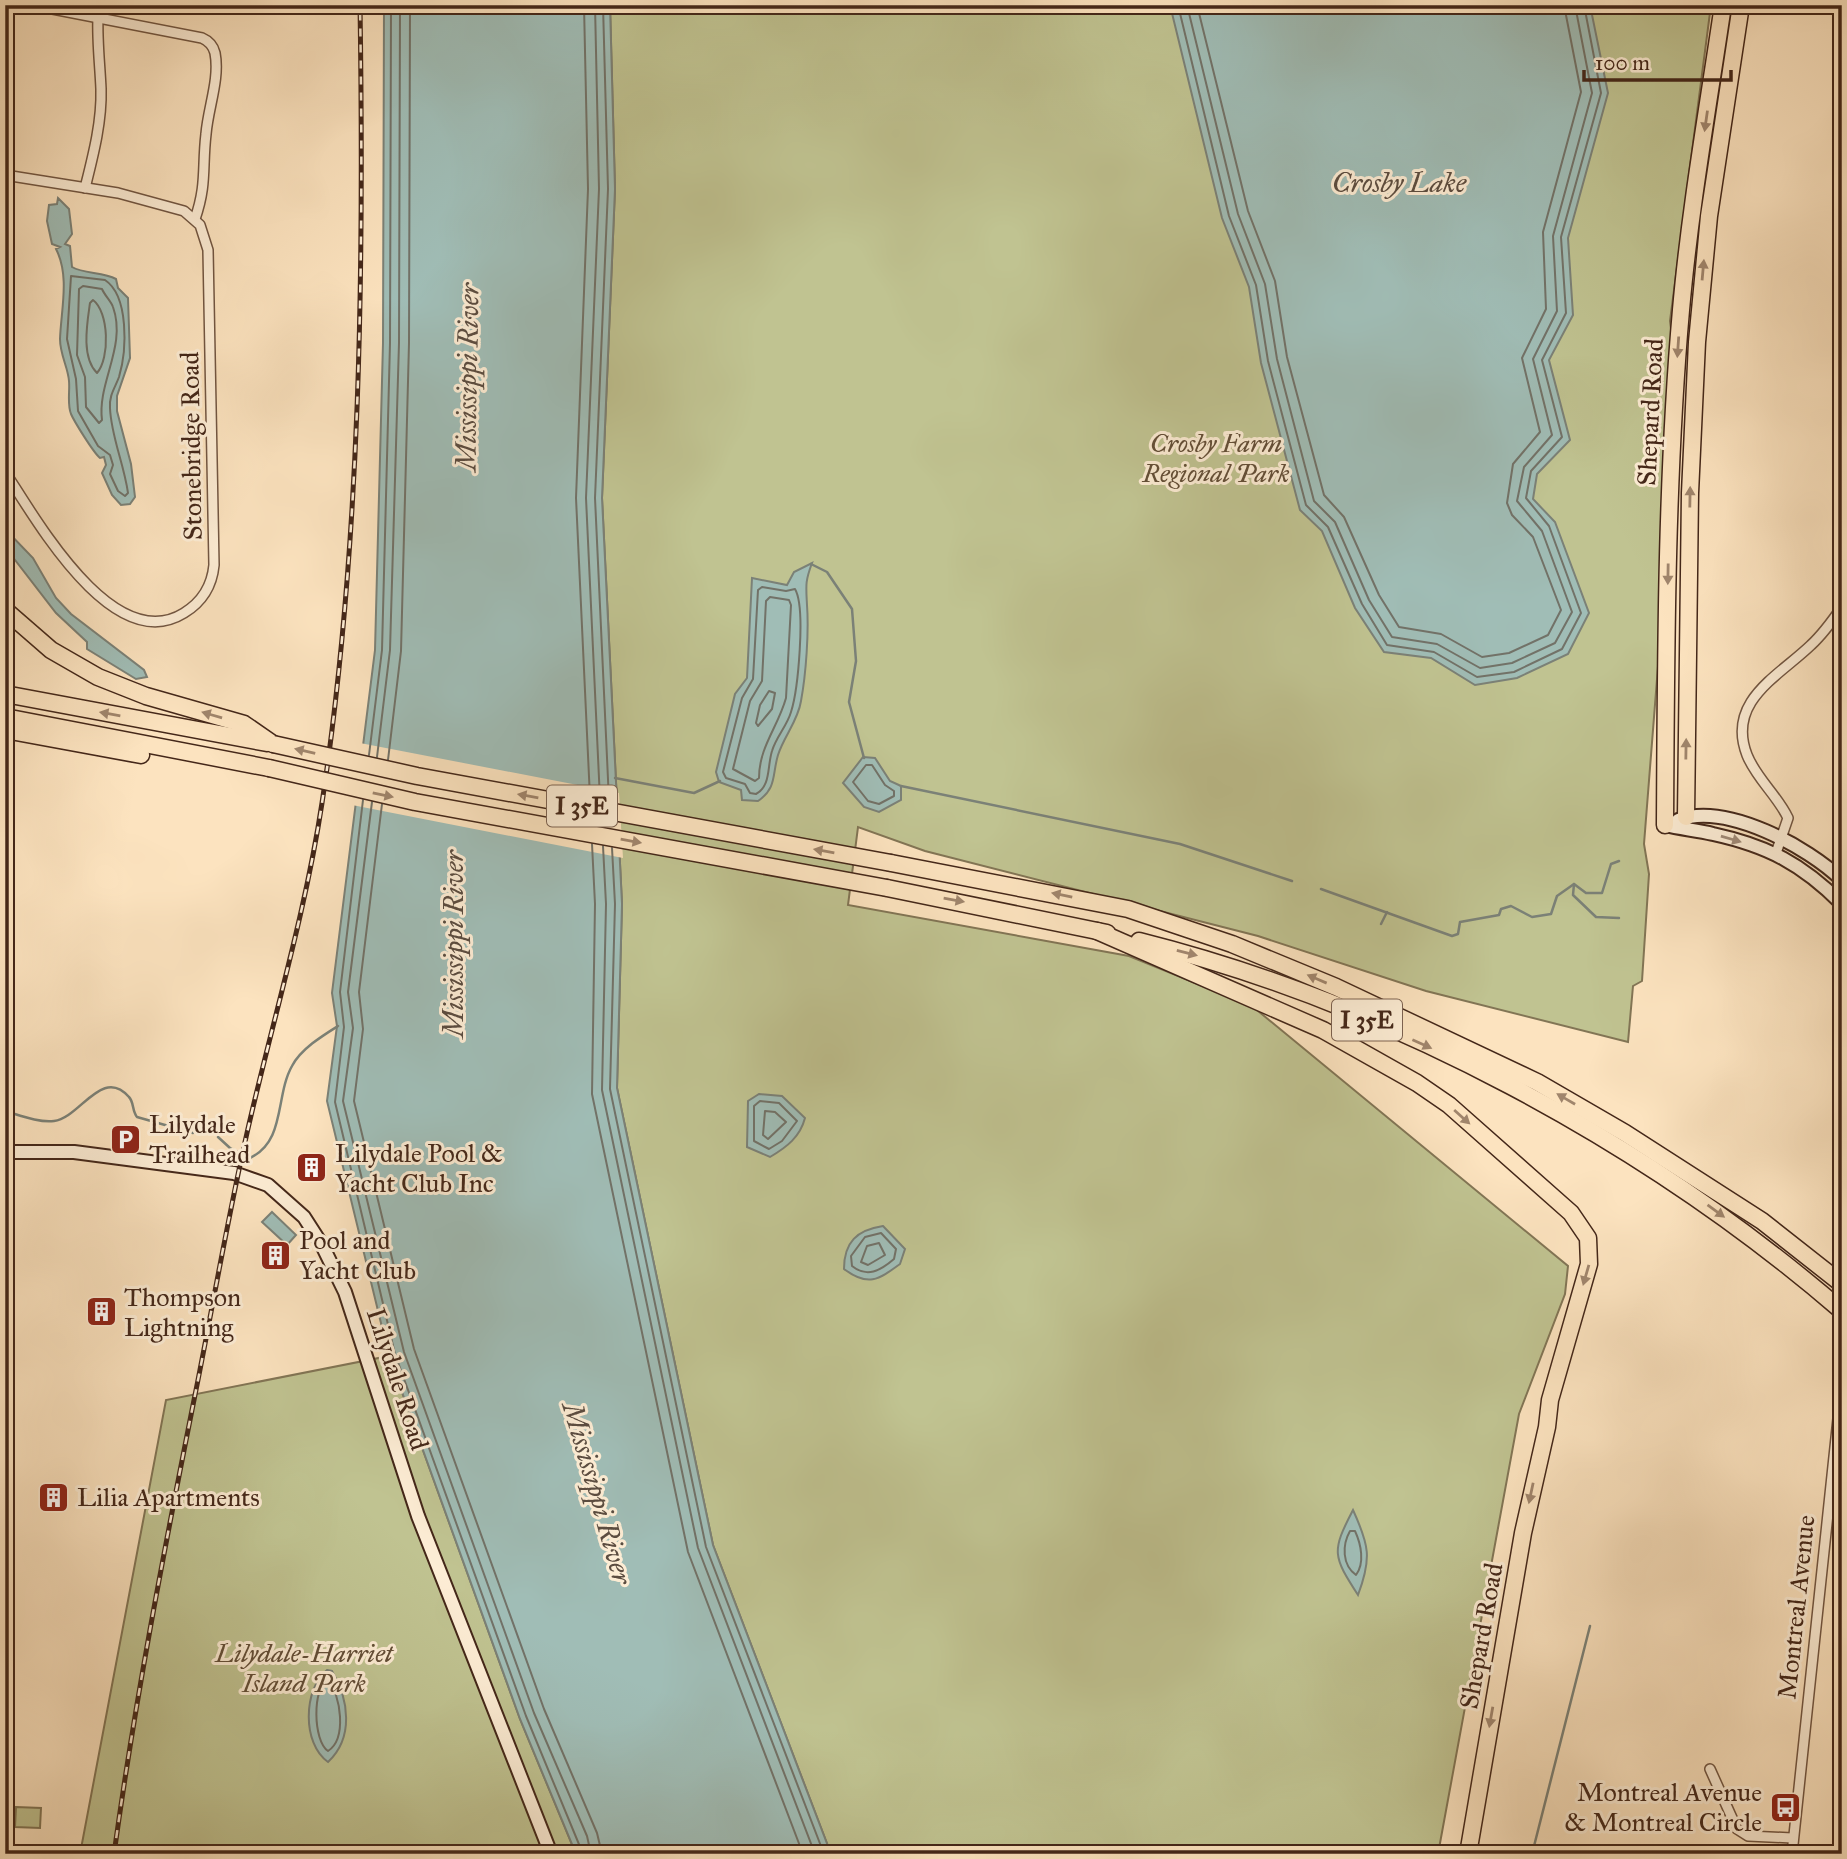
<svg xmlns="http://www.w3.org/2000/svg" width="1847" height="1859" font-family="'IM FELL Great Primer',serif">
	<rect width="100%" height="100%" fill="#fce3bf"/>
	<filter id="stains"><feTurbulence type="fractalNoise" baseFrequency=".00286" numOctaves="4"/><feColorMatrix values="0 0 0 0 .2 0 0 0 0 .09 0 0 0 0 .02 0 0 0 .5 -.17"/></filter>
	<radialGradient id="worn" r=".72"><stop offset=".6" stop-color="#630" stop-opacity="0"/><stop offset="1" stop-color="#630" stop-opacity=".3"/></radialGradient>
	<!-- green -->
	<g fill="#c0c391" stroke="#827555" stroke-width="2">
		<polygon points="610,5 1711,5 1670,321 1674,353 1663,603 1644,844 1649,874 1642,981 1633,986 1628,1042 1426,991 1258,936 925,851 858,827 848,905 1129,956 1252,1006 1568,1266 1565,1294 1519,1414 1438,1854 831,1854 713,1545 617,1088 622,904 602,498 615,189"/>
		<polygon points="389,1356 520,1719 576,1854 80,1854 166,1400"/>
		<polygon points="16,1807 41,1808 40,1828 15,1827"/>
	</g>
	<!-- water -->
	<g fill="#a0bdb6" stroke="#7b8177" stroke-width="2">
		<polygon points="384,5 610,5 615,189 602,498 622,904 617,1088 713,1545 831,1854 576,1854 520,1719 389,1356 327,1101 337,1026 332,993 375,650 383,343"/>
		<polygon points="1170,5 1590,5 1608,93 1568,238 1573,315 1549,360 1570,440 1537,474 1533,499 1555,522 1589,613 1568,654 1517,678 1475,685 1431,658 1384,652 1355,608 1322,531 1300,510 1261,363 1249,287 1222,218"/>
		<path d="M58 198 69 209 72 234 65 244 70 246 72 267C84 274 103 272 116 279L118 288 128 298 130 358 117 396V411L131 464 135 497 130 504 121 505 112 495 102 473 106 465 104 457 100 458C93 452 74 421 71 414 67 404 70 391 69 381 68 367 60 355 60 339 61 310 70 276 56 249L60 247 52 244 47 221 49 205 57 204Z"/>
		<polygon points="5,529 33,558 56,598 71,614 144,670 147,677 136,679 87,649 87,642 56,613 5,547"/>
		<path d="M812 563C805 582 806 585 807 605 809 632 806 674 801 701 798 721 784 736 778 755 772 775 777 788 758 801L742 800 741 790 719 782 716 772 735 694 747 678 752 578 787 585 794 572Z"/>
		<polygon points="863,757 875,758 890,781 901,786 901,800 879,812 864,807 843,783"/>
		<path d="M759 1094 782 1096 805 1118C800 1137 787 1147 770 1157L747 1147 748 1101Z"/>
		<polygon points="272,1212 296,1235 287,1245 262,1222"/>
		<path d="M883 1226 905 1249 900 1264C878 1280 868 1287 844 1269 844 1242 857 1230 883 1226Z"/>
		<path d="M1353 1510C1369 1545 1372 1558 1358 1595 1333 1556 1331 1552 1353 1510Z"/>
		<path d="M327 1670 332 1671C349 1699 354 1738 328 1762 302 1744 303 1689 327 1670Z"/>
	</g>
	<!-- pier -->
	<polygon fill="#fce3bf" points="360,743 619,793 623,858 352,805"/>
	<g fill="none" stroke-linecap="round" stroke-linejoin="round">
		<!-- shore -->
		<g stroke="#727268" stroke-width="2">
			<polyline points="584,5 588,189 576,498 590,798"/>
			<polyline points="595,5 599,189 586,498 600,800"/>
			<polyline points="603,5 608,189 595,498 609,801"/>
			<polyline points="1178,5 1229,216 1256,285 1268,361 1306,505 1328,527 1362,604 1387,645 1434,652 1477,677 1514,672 1562,649 1581,613 1549,526 1526,498 1531,471 1562,437 1542,360 1566,313 1561,237 1601,93 1584,5"/>
			<polyline points="1187,5 1238,214 1265,284 1277,359 1314,501 1335,522 1369,600 1392,637 1437,644 1480,668 1512,663 1555,643 1572,612 1542,531 1517,501 1524,467 1552,435 1533,359 1557,311 1553,236 1592,93 1575,5"/>
			<polyline points="1197,5 1248,211 1275,281 1287,357 1324,495 1344,517 1379,595 1399,627 1441,634 1482,657 1509,653 1548,635 1561,610 1533,537 1512,515 1507,503 1513,464 1540,432 1522,358 1546,309 1543,232 1581,92 1564,5"/>
			<path d="M71 276 105 280C129 296 127 350 119 377 115 388 109 395 110 408 111 436 124 464 128 493L125 496 118 491 110 474 113 465 110 455 98 446 78 411 76 379 67 339Z"/>
			<path d="M83 286 102 289C105 296 111 301 113 307 127 346 97 383 102 420L99 423 86 407 85 377 77 355 79 289Z"/>
			<path d="M93 300C109 312 110 358 97 373 81 357 87 324 90 303Z"/>
			<path d="M762 587 786 591 795 589C806 608 798 690 791 712 787 726 776 737 772 751 767 767 771 786 756 794L750 793 745 784 726 778 723 772 742 698 753 679 758 590Z"/>
			<path d="M770 597 789 600 791 605 786 698C778 727 759 747 759 778L755 781 733 769 750 701 762 681 766 601Z"/>
			<polygon points="769,691 775,693 772,709 758,726 756,723 760,705"/>
			<polyline points="369,755 382,650 390,343 391,5"/>
			<polyline points="377,757 390,650 399,343 400,5"/>
			<polyline points="388,760 401,651 409,343 410,5"/>
			<polygon points="866,765 872,765 885,785 894,791 894,796 879,804 868,801 853,782"/>
			<polyline points="363,800 340,992 344,1027 335,1102 395,1354 526,1716 583,1854"/>
			<polyline points="372,802 348,992 353,1028 343,1101 404,1352 534,1713 587,1836 591,1854"/>
			<polyline points="382,804 359,992 363,1029 354,1101 414,1349 544,1709 597,1833 602,1854"/>
			<polyline points="592,844 595,904 592,1094 688,1552 803,1854"/>
			<polyline points="603,846 606,904 602,1090 698,1548 815,1854"/>
			<polyline points="612,848 615,904 610,1089 706,1547 824,1854"/>
			<polygon points="760,1101 779,1103 797,1121 782,1141 769,1149 754,1141 754,1106"/>
			<polygon points="765,1111 775,1112 786,1122 768,1139 763,1135"/>
			<path d="M881 1233 896 1249 894 1259C880 1271 867 1278 852 1266L851 1256 865 1237Z"/>
			<polygon points="879,1243 885,1255 868,1265 861,1262 867,1246"/>
			<path d="M1350 1531H1355C1361 1544 1365 1563 1356 1575 1342 1565 1342 1545 1350 1531Z"/>
			<path d="M328 1680C341 1695 347 1739 328 1751 313 1741 312 1687 328 1680Z"/>
		</g>
		<!-- stream -->
		<g stroke="#7b8177" stroke-width="2.5">
			<polyline points="811,564 827,572 852,609 856,661 849,702 864,758"/>
			<polyline points="615,778 694,793 720,781"/>
			<polyline points="901,786 1180,844 1292,881"/>
			<polyline points="1574,884 1573,895 1596,917 1619,918"/>
			<polyline points="1321,889 1452,936 1458,934 1460,922 1499,915 1501,909 1511,906 1532,917 1551,914 1557,896 1574,884 1586,893 1602,893 1611,864 1619,861"/>
			<polyline points="1381,924 1387,912"/>
			<path d="M5 1111C19 1115 39 1123 54 1121 80 1118 102 1066 129 1097 134 1102 132 1111 137 1117L193 1133"/>
			<path d="M218 1137 230 1148 250 1158C286 1141 275 1096 292 1066 301 1049 322 1036 338 1026"/>
			<polyline points="1532,1854 1590,1626"/>
		</g>
		<defs>
			<g id="street">
				<path d="M32 5 202 38C209 41 213 45 215 53 220 79 208 108 206 134 202 168 207 184 195 219"/>
				<path d="M5 175 118 193 184 211 200 225 208 250 214 565C212 586 202 602 184 613 113 657 36 519 5 472"/>
				<path d="M85 188C93 156 102 122 101 89 100 65 97 42 98 17"/>
				<path d="M1776 853 1788 818C1777 795 1756 778 1747 755 1726 701 1779 676 1811 645 1823 634 1833 620 1842 607"/>
				<polyline points="1710,1769 1737,1829 1748,1836 1792,1838"/>
				<polyline points="1792,1854 1842,1381"/>
			</g>
			<g id="secondary">
				<path d="M1678 820C1726 802 1808 847 1842 880"/>
				<path d="M1665 825C1681 829 1697 830 1713 834 1768 846 1802 864 1842 904"/>
				<polyline points="5,1152 74,1152 234,1173 268,1185 304,1217 322,1245 345,1292 418,1516 551,1854"/>
			</g>
			<g id="highway">
				<polyline points="5,610 51,650 98,677 146,696 244,724 273,744"/>
				<polyline points="5,694 267,743"/>
				<polyline points="5,717 269,768"/>
				<polyline points="5,730 141,755"/>
				<polyline points="1686,817 1690,493 1697,342 1709,216 1741,5"/>
				<path d="M1665 825C1666 653 1666 481 1681 310 1690 208 1708 107 1723 5"/>
				<polyline points="891,863 1128,909 1232,944 1336,987 1537,1082 1625,1133 1762,1221 1842,1284"/>
				<polyline points="887,888 1107,933"/>
				<polyline points="1097,931 1323,1030 1417,1083 1449,1105 1571,1213 1588,1238 1589,1264 1550,1400 1547,1427 1523,1533 1468,1854"/>
				<path d="M1139 941C1390 1004 1646 1142 1842 1311"/>
			</g>
		</defs>
		<!-- street casing -->
		<use href="#street" stroke="#725642" stroke-width="12"/>
		<!-- secondary casing -->
		<use href="#secondary" stroke="#442719" stroke-width="16"/>
		<!-- highway casing -->
		<use href="#highway" stroke="#442719" stroke-width="19"/>
		<!-- street -->
		<use href="#street" stroke="#fdedd5" stroke-width="9"/>
		<!-- secondary -->
		<use href="#secondary" stroke="#fdedd5" stroke-width="12"/>
		<!-- highway -->
		<use href="#highway" stroke="#fce3bf" stroke-width="16"/>
		<defs>
			<path id="rail" d="M114 1854C135 1701 164 1551 194 1400 212 1311 227 1221 247 1133 272 1023 305 915 322 803 361 545 364 266 360 5"/>
		</defs>
		<!-- rail casing -->
		<use href="#rail" stroke="#442719" stroke-width="5"/>
		<!-- rail -->
		<use href="#rail" stroke="#fdedd5" stroke-width="2.5" stroke-dasharray="8" stroke-linecap="butt"/>
		<defs>
			<g id="highway-bridge">
				<polyline points="273,744 417,776 891,863"/>
				<polyline points="269,768 415,802 887,888"/>
			</g>
		</defs>
		<!-- highway-bridge casing -->
		<use href="#highway-bridge" stroke="#442719" stroke-width="19" stroke-linecap="butt"/>
		<!-- highway-bridge -->
		<use href="#highway-bridge" stroke="#fce3bf" stroke-width="16"/>
	</g>
	<!-- one-way arrows -->
	<defs><path id="oneway-solid" d="M-6-.8H1V-3.2L6.5 0L1 3.2V.8H-6Z" transform="scale(1.75)"/></defs>
	<g fill="#a0856c">
		<use href="#oneway-solid" transform="translate(1706 121) rotate(98)"/>
		<use href="#oneway-solid" transform="translate(1703 270) rotate(-85)"/>
		<use href="#oneway-solid" transform="translate(1678 347) rotate(94)"/>
		<use href="#oneway-solid" transform="translate(1690 497) rotate(-89)"/>
		<use href="#oneway-solid" transform="translate(1668 574) rotate(91)"/>
		<use href="#oneway-solid" transform="translate(110 714) rotate(-170)"/>
		<use href="#oneway-solid" transform="translate(212 715) rotate(-164)"/>
		<use href="#oneway-solid" transform="translate(1686 749) rotate(-89)"/>
		<use href="#oneway-solid" transform="translate(305 751) rotate(-167)"/>
		<use href="#oneway-solid" transform="translate(383 795) rotate(12)"/>
		<use href="#oneway-solid" transform="translate(528 796) rotate(-170)"/>
		<use href="#oneway-solid" transform="translate(631 841) rotate(10)"/>
		<use href="#oneway-solid" transform="translate(824 851) rotate(-170)"/>
		<use href="#oneway-solid" transform="translate(1062 895) rotate(-168)"/>
		<use href="#oneway-solid" transform="translate(954 900) rotate(10)"/>
		<use href="#oneway-solid" transform="translate(1187 953) rotate(14)"/>
		<use href="#oneway-solid" transform="translate(1317 979) rotate(-157)"/>
		<use href="#oneway-solid" transform="translate(1422 1044) rotate(24)"/>
		<use href="#oneway-solid" transform="translate(1566 1099) rotate(-150)"/>
		<use href="#oneway-solid" transform="translate(1462 1117) rotate(42)"/>
		<use href="#oneway-solid" transform="translate(1716 1211) rotate(36)"/>
		<use href="#oneway-solid" transform="translate(1586 1275) rotate(106)"/>
		<use href="#oneway-solid" transform="translate(1531 1493) rotate(102)"/>
		<use href="#oneway-solid" transform="translate(1491 1717) rotate(100)"/>
	</g>
	<use fill="#a08a77" href="#oneway-solid" transform="translate(1731 839) rotate(16)"/>
	<!-- icons -->
	<defs>
		<symbol id="parking-square" viewBox="-11 -11 22 22"><rect x="-9" y="-9" width="18" height="18" rx="4" fill="#8f2418" stroke="#fdedd5"/><path d="M-3.5-5.5H1a3.5 3.5 0 0 1 0 7H-1V5.5H-3.5ZM-1-3.4V-.6H.8a1.4 1.4 0 0 0 0-2.8Z" fill="#fff"/></symbol>
		<symbol id="building-square" viewBox="-11 -11 22 22"><rect x="-9" y="-9" width="18" height="18" rx="4" fill="#8f2418" stroke="#fdedd5"/><path d="M-4-6H4V6H1V3H-1V6H-4ZM-2.5-4.3h1.7v1.8h-1.7ZM.8-4.3h1.7v1.8H.8ZM-2.5-1h1.7V.8h-1.7ZM.8-1h1.7V.8H.8Z" fill="#fff"/></symbol>
		<symbol id="bus-square" viewBox="-11 -11 22 22"><rect x="-9" y="-9" width="18" height="18" rx="4" fill="#8f2418" stroke="#fdedd5"/><path d="M-5-6H5V4H4V6H2V4H-2V6H-4V4H-5ZM-3.5-4V0h7V-4ZM-3.5 1.2v1.5H-2V1.2ZM2 1.2v1.5H3.5V1.2Z" fill="#fff"/></symbol>
	</defs>
	<g fill-rule="evenodd">
		<use href="#parking-square" x="108" y="1122" width="35" height="35"/>
		<use href="#building-square" x="294" y="1150" width="35" height="35"/>
		<use href="#building-square" x="258" y="1238" width="35" height="35"/>
		<use href="#building-square" x="84" y="1294" width="35" height="35"/>
		<use href="#building-square" x="36" y="1480" width="35" height="35"/>
		<use href="#bus-square" x="1768" y="1790" width="35" height="35"/>
	</g>
	<g text-anchor="middle" stroke-width="6" stroke-linejoin="round" paint-order="stroke">
		<!-- shield labels -->
		<g fill="#fdedd5" stroke="#7c6251" stroke-width="2">
			<rect x="547" y="785.5" width="70" height="41" rx="5"/>
			<rect x="1332" y="999.5" width="70" height="41" rx="5"/>
		</g>
		<g font-size="24" font-weight="bold" fill="#442719">
			<text x="582" y="814">I 35E</text>
			<text x="1367" y="1028">I 35E</text>
		</g>
		<!-- street labels -->
		<g font-size="26" fill="#442719" stroke="#fdedd5">
			<text transform="translate(1650 412) rotate(-87)" y="9">Shepard Road</text>
			<text transform="translate(191 446) rotate(-91)" y="9">Stonebridge Road</text>
			<text transform="translate(398 1379) rotate(72)" y="9">Lilydale Road</text>
			<text transform="translate(1796 1607) rotate(-84)" y="9">Montreal Avenue</text>
			<text transform="translate(1481 1636) rotate(-80)" y="9">Shepard Road</text>
		</g>
		<!-- park labels -->
		<g font-size="26" font-style="italic" fill="#634e37" stroke="#fdedd5">
			<text x="1216" y="452">Crosby Farm<tspan x="1216" dy="30">Regional Park</tspan></text>
			<text x="304" y="1662">Lilydale-Harriet<tspan x="304" dy="30">Island Park</tspan></text>
		</g>
		<!-- poi labels -->
		<g font-size="26" fill="#442719" stroke="#fdedd5" text-anchor="start">
			<text x="149" y="1133">Lilydale<tspan x="149" dy="30">Trailhead</tspan></text>
			<text x="335" y="1162">Lilydale Pool &amp;<tspan x="335" dy="30">Yacht Club Inc</tspan></text>
			<text x="299" y="1249">Pool and<tspan x="299" dy="30">Yacht Club</tspan></text>
			<text x="124" y="1306">Thompson<tspan x="124" dy="30">Lightning</tspan></text>
			<text x="77" y="1506">Lilia Apartments</text>
			<text x="1762" y="1801" text-anchor="end">Montreal Avenue<tspan x="1762" dy="30">&amp; Montreal Circle</tspan></text>
		</g>
		<!-- water labels -->
		<g font-size="28" font-style="italic" fill="#5b4c40" stroke="#fdedd5">
			<text x="1399" y="192">Crosby Lake</text>
			<text transform="translate(467 377) rotate(-89)" y="10">Mississippi River</text>
			<text transform="translate(453 944) rotate(-90)" y="10">Mississippi River</text>
			<text transform="translate(598 1493) rotate(74)" y="10">Mississippi River</text>
		</g>
	</g>
	<!-- margin -->
	<rect width="1847" height="1859" fill="none" stroke="#fce3bf" stroke-width="28"/>
	<rect x="7" y="7" width="1833" height="1845" fill="none" stroke="#442719" stroke-width="3.5"/>
	<rect x="14" y="14" width="1819" height="1831" fill="none" stroke="#442719" stroke-width="2"/>
	<!-- scale -->
	<path d="M1584 70v10h147v-10" fill="none" stroke="#442719" stroke-width="3.5"/>
	<text x="1595" y="70" font-size="21" fill="#442719" stroke="#fdedd5" stroke-width="5" paint-order="stroke">100 m</text>
	<rect width="100%" height="100%" filter="url(#stains)"/>
	<rect width="100%" height="100%" fill="url(#worn)"/>
</svg>
